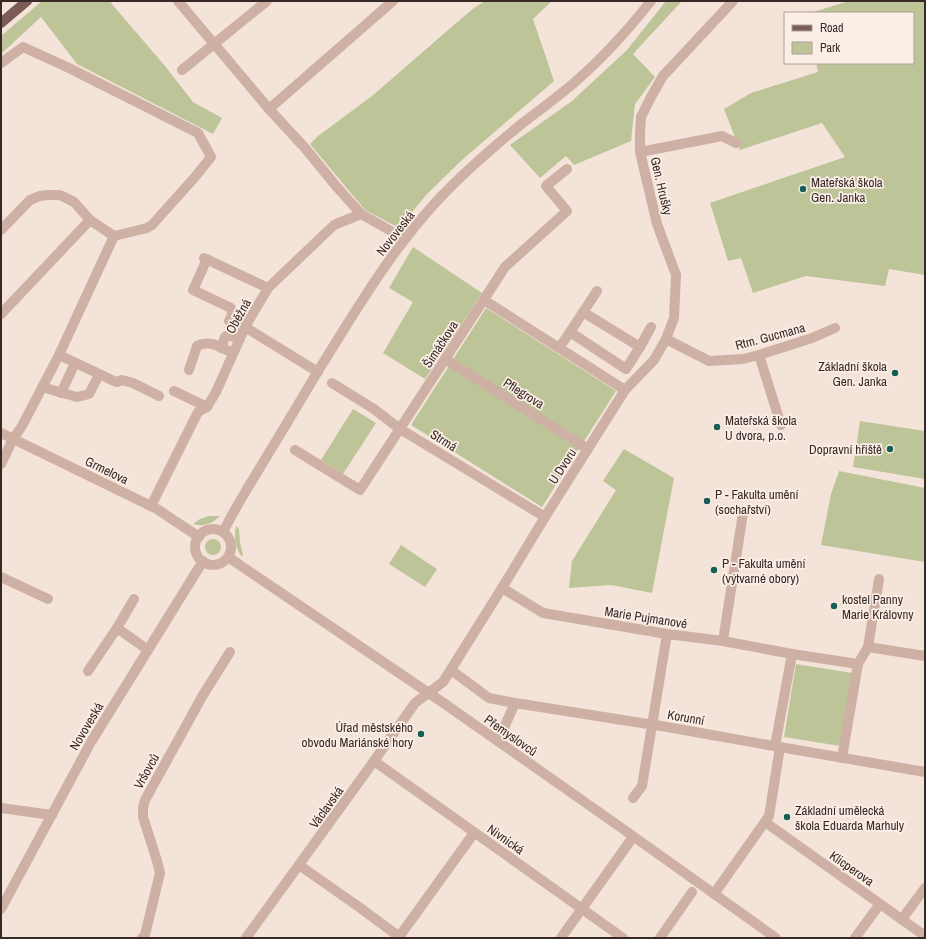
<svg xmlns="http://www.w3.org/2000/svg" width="926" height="939" font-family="'Archivo Narrow',sans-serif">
	<rect width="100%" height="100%" fill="#f4e3d9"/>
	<!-- green -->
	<g fill="#bdc598">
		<polygon points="42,1 112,1 111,3 165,66 193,102 222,118 213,134 77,64 41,17 1,54 1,36"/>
		<polygon points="485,1 552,1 533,19 554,81 463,159 427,194 399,228 365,210 310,144 318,136 372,96 455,24 474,8"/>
		<polygon points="666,1 682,1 633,54 655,77 635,104 631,141 574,165 566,156 540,178 510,145 572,101 627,50"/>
		<polygon points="849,1 925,1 925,275 889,269 885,286 806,276 753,293 741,258 728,261 710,203 845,157 822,123 740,150 724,109 751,93 818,72 816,63 913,63 913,13 810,13"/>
		<polygon points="413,247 482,293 425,379 383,353 413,302 389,288"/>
		<polygon points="486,308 616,391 542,507 411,425"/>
		<polygon points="353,409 376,423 343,474 321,460"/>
		<polygon points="860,421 925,431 925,479 853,467"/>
		<polygon points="624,449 674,478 652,593 611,585 569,588 572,561 616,490 603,481"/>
		<polygon points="839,471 925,488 925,562 821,545 831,494"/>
		<path d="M209 516H220C212 524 204 527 193 524L200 519Z"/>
		<path d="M236 526 239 529 240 543 243 554 242 557C235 548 234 537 236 526Z"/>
		<circle cx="213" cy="547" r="8"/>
		<polygon points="401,545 437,569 425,587 389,564"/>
		<polygon points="796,664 852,673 840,746 784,737"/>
	</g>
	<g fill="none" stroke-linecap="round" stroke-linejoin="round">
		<!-- minor -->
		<g stroke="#ceb0a4" stroke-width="10">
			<polyline points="178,1 269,109 305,148 336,186 361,214"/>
			<polyline points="1,63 23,47 69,68 198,133 211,157 195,177 152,225 147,228 114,236"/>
			<polyline points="182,70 267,1"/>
			<polyline points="269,109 393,1"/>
			<polyline points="640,152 722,136 736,143"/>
			<polyline points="1,230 30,200 40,196 48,195 60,195 74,202 90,220 114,236 59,355 22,426 13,439 1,464"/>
			<polyline points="204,258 268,288"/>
			<polyline points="207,259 193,290 231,308 232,315 229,321 245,327 318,372"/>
			<polyline points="484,300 625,390"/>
			<polyline points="1,314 90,220"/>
			<polyline points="570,332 626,369 640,347 583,312"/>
			<polyline points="666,339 709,361 743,359 759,355 812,338 835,328"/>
			<polyline points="640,347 651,327"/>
			<polyline points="221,348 225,337 228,335 240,339"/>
			<polyline points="559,348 570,332 597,291"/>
			<polyline points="59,355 114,381 117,382 122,380 133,383 159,396"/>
			<polyline points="759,355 781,425"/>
			<polyline points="445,359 588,449"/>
			<path d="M189 370 197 346C210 339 221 348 233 353"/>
			<polyline points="332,383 374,409 400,429 545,517"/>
			<polyline points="42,387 77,397 89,394 99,375"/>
			<polyline points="174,391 207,407"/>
			<polyline points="61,393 75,363"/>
			<polyline points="1,433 157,509 199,537"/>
			<polyline points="295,450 360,490 505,267 567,211 546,186 567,169"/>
			<polyline points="151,506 198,412 207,407 216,392 245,327 268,288 334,225 361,214 405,239"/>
			<circle cx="213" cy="547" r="18"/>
			<path d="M223 532C237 504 254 478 270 451 286 425 302 398 318 371 355 312 389 253 437 201 463 173 493 147 524 122 541 109 559 96 575 82 603 58 628 30 651 1"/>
			<polyline points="228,557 445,704 623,829 776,938"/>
			<polyline points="1,577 48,599"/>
			<polyline points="502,588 543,613 667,634 723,641 792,654 858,664"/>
			<polyline points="117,628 148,650"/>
			<polyline points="723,641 743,513"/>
			<polyline points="868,647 925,656"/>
			<polyline points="451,670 489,698 515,703 667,727 768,745 925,772"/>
			<polyline points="88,671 117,628 134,599"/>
			<polyline points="498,741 515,703"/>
			<polyline points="775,746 792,654"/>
			<polyline points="842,758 858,664 868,647 879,579"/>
			<polyline points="374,761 623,938"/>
			<polyline points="633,798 642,786 667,634"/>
			<polyline points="1,808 52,815"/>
			<polyline points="765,822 925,936"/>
			<polyline points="299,865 359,907 401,938"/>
			<polyline points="714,894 769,816 780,747"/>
			<polyline points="1,909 91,742 203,561"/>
			<polyline points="902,919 925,888"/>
			<polyline points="399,937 474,833"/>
			<polyline points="142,938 145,935 160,873 157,861 143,817 143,808 145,800 203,695 230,652"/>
			<polyline points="246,938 374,761 415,703 443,682 502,588 545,517 625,390 654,360 666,339 674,318 676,275 657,224 640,152 640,132 641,117 651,97 663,76 733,1"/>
			<polyline points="561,938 633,837"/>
			<polyline points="660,938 692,892"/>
			<polyline points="855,938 880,904"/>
		</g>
		<!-- major -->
		<polyline stroke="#7c5c56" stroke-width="10" points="1,23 27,1"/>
	</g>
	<!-- markers -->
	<g fill="#185e57" stroke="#fbeee6" stroke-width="1.5">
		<circle cx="803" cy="189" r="4"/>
		<circle cx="895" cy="373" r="4"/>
		<circle cx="717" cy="427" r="4"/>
		<circle cx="890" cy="449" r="4"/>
		<circle cx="707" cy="501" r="4"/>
		<circle cx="714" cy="570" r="4"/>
		<circle cx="834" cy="606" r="4"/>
		<circle cx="421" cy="734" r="4"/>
		<circle cx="787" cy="817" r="4"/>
	</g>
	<g text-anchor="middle" stroke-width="3.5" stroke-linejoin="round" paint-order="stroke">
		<!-- poi labels -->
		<g font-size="13" fill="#382926" stroke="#fbeee6" text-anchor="start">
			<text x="811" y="187">Mateřská škola<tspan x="811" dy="15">Gen. Janka</tspan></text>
			<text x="887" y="371" text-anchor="end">Základní škola<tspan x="887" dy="15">Gen. Janka</tspan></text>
			<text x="725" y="425">Mateřská škola<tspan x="725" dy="15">U dvora, p.o.</tspan></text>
			<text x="882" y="454" text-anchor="end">Dopravní hřiště</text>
			<text x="715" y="499">P - Fakulta umění<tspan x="715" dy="15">(sochařství)</tspan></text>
			<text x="722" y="568">P - Fakulta umění<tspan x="722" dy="15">(výtvarné obory)</tspan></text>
			<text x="842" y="604">kostel Panny<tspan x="842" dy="15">Marie Královny</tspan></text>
			<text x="413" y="732" text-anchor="end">Úřad městského<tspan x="413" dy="15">obvodu Mariánské hory</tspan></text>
			<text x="795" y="815">Základní umělecká<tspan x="795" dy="15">škola Eduarda Marhuly</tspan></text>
		</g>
		<!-- street labels -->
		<g font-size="13" fill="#382926" stroke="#fbeee6">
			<text transform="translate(662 186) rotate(77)" y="5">Gen. Hrušky</text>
			<text transform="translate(395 233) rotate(-52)" y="5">Novoveská</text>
			<text transform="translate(238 316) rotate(-61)" y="5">Oběžná</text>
			<text transform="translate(770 336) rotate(-15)" y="5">Rtm. Gucmana</text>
			<text transform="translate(440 344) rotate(-57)" y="5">Šimáčkova</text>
			<text transform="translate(524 393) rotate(32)" y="5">Pflegrova</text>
			<text transform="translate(444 440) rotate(32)" y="5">Strmá</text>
			<text transform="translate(562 466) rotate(-57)" y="5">U Dvoru</text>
			<text transform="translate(107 470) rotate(26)" y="5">Grmelova</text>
			<text transform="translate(646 617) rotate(9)" y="5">Marie Pujmanové</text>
			<text transform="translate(686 717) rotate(10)" y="5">Korunní</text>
			<text transform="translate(86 726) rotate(-59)" y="5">Novoveská</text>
			<text transform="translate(511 735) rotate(35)" y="5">Přemyslovců</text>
			<text transform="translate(146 771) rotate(-61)" y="5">Vršovců</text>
			<text transform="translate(326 807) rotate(-54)" y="5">Václavská</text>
			<text transform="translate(506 839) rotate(35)" y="5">Nivnická</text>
			<text transform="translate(852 868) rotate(35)" y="5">Klicperova</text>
		</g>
	</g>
	<!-- border -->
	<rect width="926" height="939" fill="none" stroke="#382926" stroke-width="4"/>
	<!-- legend -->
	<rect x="784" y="12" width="130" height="52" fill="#fbeee6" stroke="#ad9f99"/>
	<rect x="792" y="25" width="20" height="6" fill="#7c5c56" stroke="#ad9f99"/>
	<text x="820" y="32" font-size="12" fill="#382926">Road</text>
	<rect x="792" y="42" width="20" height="12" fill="#bdc598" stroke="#ad9f99"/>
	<text x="820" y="52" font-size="12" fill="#382926">Park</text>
</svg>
